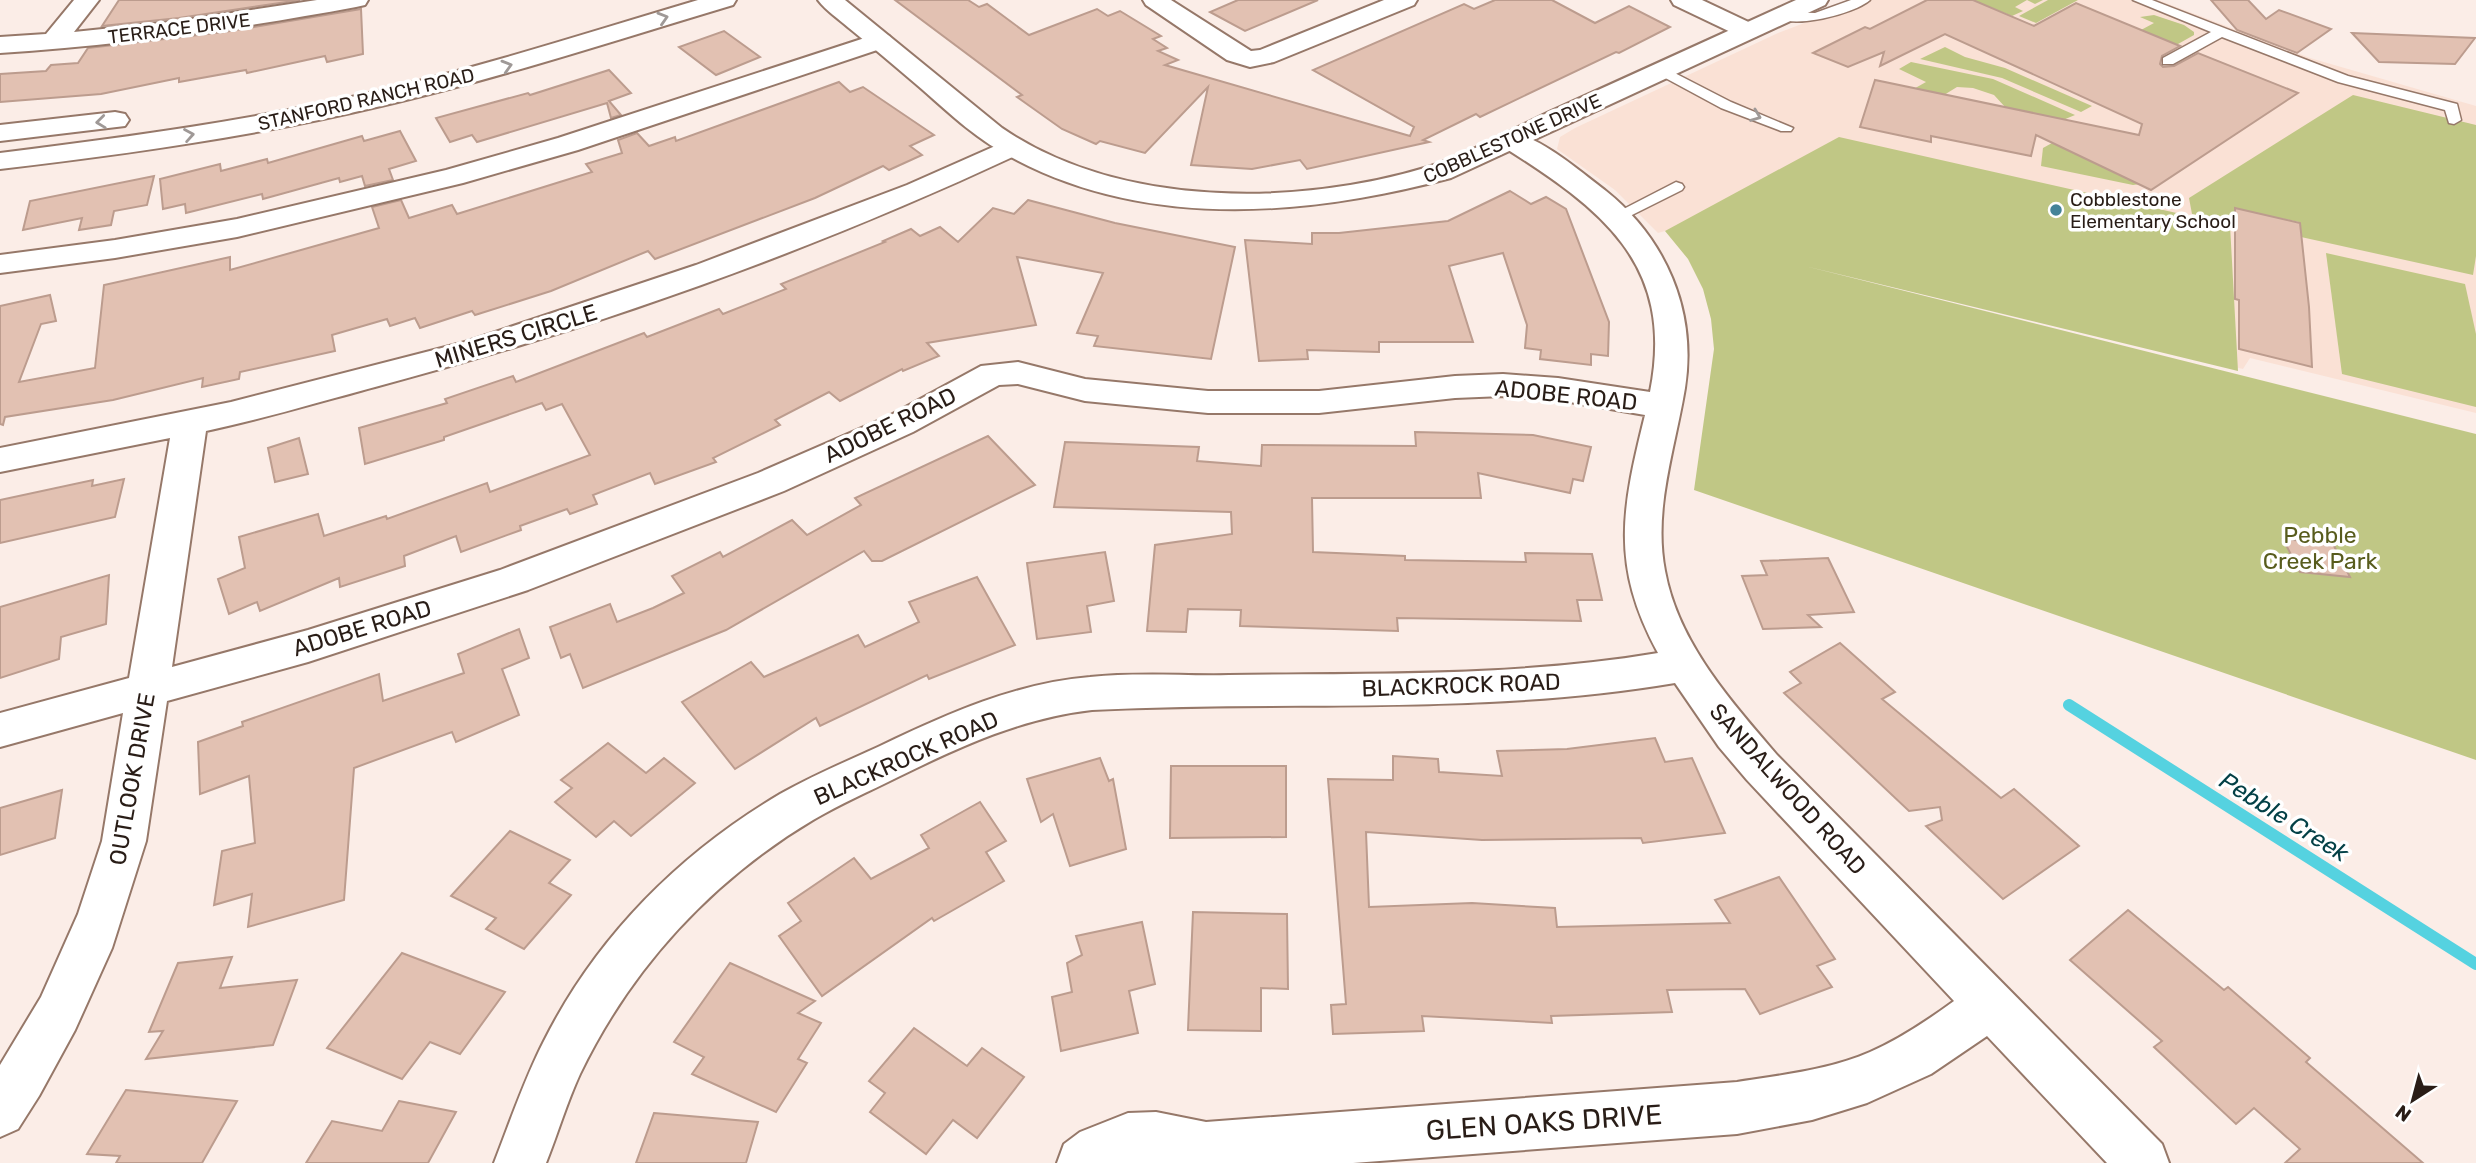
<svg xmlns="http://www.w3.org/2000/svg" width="2476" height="1163" font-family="Rubik,sans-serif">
	<rect width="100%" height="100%" fill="#fbede7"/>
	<!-- built -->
	<polygon fill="#fae1d5" points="1865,0 2158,0 2310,58 2476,106 2476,413 2250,358 2243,369 1665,231 1658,233 1615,190 1557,149 1560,137 1575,128 1778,33"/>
	<!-- green -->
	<g fill="#c0c785">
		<polygon points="1973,0 2043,0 2035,4 2027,0 2015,7 2023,11 2012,16"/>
		<polygon points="2048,0 2078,0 2036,23 2019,16"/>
		<polygon points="2154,15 2184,25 2194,32 2194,35 2155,57 2164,40 2141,30 2154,23 2140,17"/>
		<polygon points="1945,47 1965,57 2005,68 2092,106 2081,112 2002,78 1920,59"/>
		<polygon points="1911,62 1993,79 2075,115 2063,120 2006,108 1994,95 1973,88 1957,87 1944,95 1910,91 1926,82 1899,69"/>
		<polygon points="2353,95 2476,125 2476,256 2473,275 2301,237 2299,222 2236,209 2235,224 2192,214 2189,198"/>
		<polygon points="1839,137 2230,225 2238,371 1805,266 2476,434 2476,760 1694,490 1714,349 1711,319 1703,289 1688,259 1665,231"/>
		<polygon points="2052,143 2140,184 2133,185 2041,166 2043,148"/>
		<polygon points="2326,253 2465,284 2476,334 2476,407 2342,374"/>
	</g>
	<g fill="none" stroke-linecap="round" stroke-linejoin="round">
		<!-- stream -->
		<polyline stroke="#55d2e0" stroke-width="12" points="2069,705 2476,964"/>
	</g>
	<!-- building -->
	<g fill="#e2c1b2" stroke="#bc9c8e" stroke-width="2">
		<polygon points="119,0 300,0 179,18 102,26"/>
		<polygon points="895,0 968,0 979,7 987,4 1029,35 1097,9 1108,16 1120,11 1161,36 1153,39 1167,48 1158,51 1178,60 1165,65 1410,136 1414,127 1313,70 1464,4 1474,9 1495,0 1552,0 1595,23 1629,6 1670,27 1619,53 1616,52 1480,117 1476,114 1423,140 1429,142 1307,169 1300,160 1252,169 1191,165 1208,87 1145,153 1100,141 1096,144 1062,129 1017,97 1022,95"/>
		<polygon points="1238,0 1318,0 1245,31 1210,12"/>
		<polygon points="1927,0 1973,0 2034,26 2076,3 2180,46 2162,56 2160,64 2163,67 2174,66 2198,53 2298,93 2151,190 2036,135 2031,156 1931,136 1931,142 1860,127 1875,80 2139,135 2142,124 1945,34 1880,66 1884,52 1848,67 1813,53 1865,27 1870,29"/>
		<polygon points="2211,0 2248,0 2266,19 2279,10 2331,29 2297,53 2237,30"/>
		<polygon points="361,9 363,54 327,62 325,56 247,73 246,70 179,82 179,78 101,94 0,102 0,74 46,71 51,65 78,63 88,48 224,32"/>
		<polygon points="724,31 760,57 716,75 679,47"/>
		<polygon points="2352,33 2475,38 2455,64 2379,62"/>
		<polygon points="609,70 631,93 609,101 621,115 611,118 607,103 477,142 472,135 450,142 436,118 528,93 530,95"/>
		<polygon points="839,82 850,92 863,87 934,135 910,146 922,155 889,170 883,166 815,198 655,259 648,251 551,291 475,315 472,311 420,328 415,318 390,326 387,319 332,335 335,351 240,372 239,379 202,387 203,378 113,400 5,417 3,425 0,424 0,306 50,295 56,321 41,324 19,382 95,368 104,285 230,257 230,270 379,228 372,207 401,200 409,218 452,205 457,214 592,172 586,164 622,153 618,140 637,133 649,146 675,137 676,141"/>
		<polygon points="400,131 416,161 389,169 393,180 365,186 362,176 340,182 339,178 263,199 262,194 186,213 185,204 163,209 160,179 220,164 221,171 267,159 268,163 362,136 364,141"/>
		<polygon points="154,176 147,205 114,211 111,225 79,230 82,218 23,230 30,201"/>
		<polygon points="1510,191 1531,204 1546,197 1566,209 1609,322 1608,356 1591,354 1591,365 1540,359 1541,350 1525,348 1527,325 1503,253 1449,266 1473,342 1379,342 1379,352 1307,350 1308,359 1259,361 1245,240 1312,244 1312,233 1339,233 1448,221"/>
		<polygon points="1028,200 1115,223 1235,247 1211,359 1094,346 1098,336 1077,333 1103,273 1017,257 1036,325 927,343 939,356 903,371 902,369 840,401 829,392 775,420 780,425 713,458 716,462 655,484 650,473 593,495 597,504 570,514 567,509 520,526 521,530 461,552 456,536 404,556 405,566 340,587 339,578 260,611 257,602 229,614 218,579 245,568 239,537 318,514 324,536 386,516 387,519 487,483 490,492 590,455 562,404 546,410 542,403 444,437 444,440 365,464 359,428 447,403 445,399 513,376 516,382 644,333 647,337 719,309 723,314 786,289 781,284 885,242 883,241 911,229 920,236 940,227 958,242 993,208 1014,214"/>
		<polygon points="2235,208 2300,223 2309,307 2312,367 2239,349 2239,300 2235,299"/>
		<polygon points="1415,432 1533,435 1591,447 1583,481 1573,479 1570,493 1478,473 1481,498 1312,498 1313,552 1405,556 1405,560 1526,562 1525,553 1592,554 1602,600 1577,600 1581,621 1397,618 1398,631 1240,626 1241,610 1188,609 1186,632 1147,631 1155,545 1232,534 1231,512 1054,507 1065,442 1199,447 1197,461 1261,466 1262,445 1416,446"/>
		<polygon points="988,436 1035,485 882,561 872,561 864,551 726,630 583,688 570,654 561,658 550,627 610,604 617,622 653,608 684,593 672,576 720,552 723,557 792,520 807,535 861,505 855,498"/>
		<polygon points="299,438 308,474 275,482 268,448"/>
		<polygon points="124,479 115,517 0,543 0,500 93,480 92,486"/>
		<polygon points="2283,539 2333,544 2350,577 2300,572"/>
		<polygon points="1105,552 1114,601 1087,606 1091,632 1037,639 1027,563"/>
		<polygon points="1828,558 1854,612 1808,615 1821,627 1763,629 1742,576 1767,575 1761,561"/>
		<polygon points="109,575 106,624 61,637 59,659 0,678 0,607"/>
		<polygon points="977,577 1015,645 929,679 927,675 820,726 816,718 735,769 682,702 751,662 764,677 858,635 865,647 919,622 909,602"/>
		<polygon points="519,629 529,658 502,669 519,715 456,742 452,732 354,768 344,900 248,927 252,894 214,905 222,851 255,843 249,776 200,794 198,742 243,726 242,722 379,674 383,701 464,673 458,654"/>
		<polygon points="1840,643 1895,692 1882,699 2001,798 2014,789 2079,846 2003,899 1926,826 1942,820 1940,807 1909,811 1784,693 1801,683 1790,672"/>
		<polygon points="1655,738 1665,762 1692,758 1725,833 1643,843 1641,838 1482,840 1366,832 1369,907 1472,903 1555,908 1557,927 1730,923 1715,900 1779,877 1835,959 1817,966 1832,987 1760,1014 1745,989 1667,990 1672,1012 1551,1016 1552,1023 1422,1016 1424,1031 1333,1034 1331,1005 1346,1004 1328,779 1393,780 1393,756 1438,759 1439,772 1502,776 1497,751 1567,749"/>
		<polygon points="608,743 646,773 664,758 695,783 631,836 614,821 596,837 555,802 572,788 561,780"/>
		<polygon points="1100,758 1109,781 1113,779 1126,849 1070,866 1053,814 1041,822 1027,779"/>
		<polygon points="1171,766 1286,766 1286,837 1170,838"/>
		<polygon points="62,790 55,838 0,855 0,808"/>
		<polygon points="980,802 1006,841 986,852 1004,881 934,921 932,918 822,996 779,936 801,921 788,903 854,858 871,879 929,848 921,835"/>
		<polygon points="510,831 570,860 549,883 571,895 524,949 486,929 496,918 451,896"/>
		<polygon points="2128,910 2224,990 2228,987 2310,1058 2306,1062 2423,1163 2285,1163 2300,1149 2254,1108 2236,1124 2154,1047 2162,1041 2070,960"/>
		<polygon points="1193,912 1287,914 1288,989 1261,988 1261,1031 1188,1030"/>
		<polygon points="1142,922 1155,984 1129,991 1138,1033 1061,1051 1052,997 1072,992 1067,963 1082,955 1076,936"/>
		<polygon points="402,953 505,992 460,1054 430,1042 402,1079 327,1048"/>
		<polygon points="232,957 220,988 297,980 273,1045 146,1059 163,1031 149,1032 178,963"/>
		<polygon points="730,963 815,1001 798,1013 821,1023 798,1059 807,1063 776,1112 692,1074 704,1057 674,1042"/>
		<polygon points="914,1028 967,1066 982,1048 1024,1077 977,1138 953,1120 926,1154 870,1112 885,1093 869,1081"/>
		<polygon points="126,1090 237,1101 202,1163 116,1163 120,1156 87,1154"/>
		<polygon points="399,1101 456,1112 428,1163 306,1163 332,1121 382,1131"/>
		<polygon points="654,1113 758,1122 746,1163 636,1163"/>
	</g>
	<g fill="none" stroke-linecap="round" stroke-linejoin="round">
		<defs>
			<g id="lane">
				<path d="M1851 0H1870C1854 14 1792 30 1774 16L1781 12 1815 13Z"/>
				<polygon points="2133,0 2152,0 2348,76 2457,104 2461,120 2454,124 2449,123 2445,110 2338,82 2222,37 2173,64 2163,64 2163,58 2211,32"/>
				<polygon points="1663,67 1731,102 1793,128 1791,131 1781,131 1721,108 1658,74 1658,68"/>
				<polygon points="1676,182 1682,184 1684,187 1682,190 1624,219 1612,219 1610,216"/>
			</g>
			<g id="street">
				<path d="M74 0H99L74 32 179 21 317 0H368L365 5 356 7C238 29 120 45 0 53V37L46 34Z"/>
				<polygon points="1143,0 1171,0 1251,51 1260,50 1384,0 1417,0 1414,5 1274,62 1250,67 1227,60 1146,5"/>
				<polygon points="1671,0 1702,0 1757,26 1760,31 1757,36 1748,38 1739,36 1674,5"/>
				<polygon points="880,33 889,36 893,41 889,46 578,150 463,183 237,237 115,258 0,273 0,255 115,240 237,219 446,170 558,138"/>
				<path d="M1512 132C1543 139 1581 172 1606 191 1666 239 1697 311 1685 388 1675 449 1653 509 1665 571 1678 643 1731 701 1777 755L2162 1144 2169 1163H2107L1987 1036 1931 1074 1867 1103 1812 1120 1737 1134 1353 1163H1057L1064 1144 1080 1132 1128 1113 1156 1112 1206 1122 1737 1082C1781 1075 1829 1070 1870 1052 1900 1039 1928 1020 1954 1001L1747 780 1719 747 1675 683C1481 716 1287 700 1092 710 1022 718 961 746 898 777 870 791 840 804 813 820 712 880 631 968 580 1074 567 1102 558 1133 546 1163H494C510 1122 524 1080 544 1041 596 937 680 853 780 794 812 776 847 761 880 746 947 714 1016 683 1090 677 1136 672 1183 676 1229 675 1372 673 1516 677 1658 653 1610 565 1622 508 1645 415L1558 400 1503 396 1455 398 1319 413H1208L1085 401 1018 384 999 385 913 432 784 491 528 590 308 662 167 701 146 841 112 948 75 1030 39 1096 18 1129 0 1137V1065L41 997 78 914 102 841 123 713 0 747V713L129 678 170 438 0 472V448L231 402 465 342 696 265 907 185 1011 139 1021 141 1025 147 1021 153C814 250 596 328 375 387 319 402 263 419 206 431L172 667 308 630 500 570 758 473 889 416 981 366 1018 362 1085 379 1208 391H1319L1455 376 1503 374 1558 378 1650 392C1676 263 1600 208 1502 146L1498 140 1502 134Z"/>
			</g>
			<g id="secondary">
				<path d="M698 0H736L733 5C616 40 500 78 381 106 256 136 128 154 0 169V153C128 137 256 120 382 90 489 65 593 31 698 0Z"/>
				<path d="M818 0H845L1002 128C1119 208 1297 207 1428 167 1468 154 1511 130 1549 112 1632 75 1714 37 1796 0H1828L1825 5 1451 178C1304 217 1139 231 1002 152 968 133 940 104 910 79 890 62 870 45 849 28 839 19 826 11 818 0Z"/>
				<polygon points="115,112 125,114 129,120 125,126 0,141 0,125"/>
			</g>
		</defs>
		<!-- lane casing -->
		<use href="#lane" stroke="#967869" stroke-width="3"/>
		<!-- street casing -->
		<use href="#street" stroke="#967869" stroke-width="4"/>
		<!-- secondary casing -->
		<use href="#secondary" stroke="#967869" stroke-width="4"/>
		<!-- lane -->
		<use href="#lane" fill="#fff" fill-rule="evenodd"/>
		<!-- street -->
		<use href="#street" fill="#fff" fill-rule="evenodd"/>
		<!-- secondary -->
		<use href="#secondary" fill="#fff" fill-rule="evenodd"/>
	</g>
	<!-- one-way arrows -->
	<defs><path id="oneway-chevron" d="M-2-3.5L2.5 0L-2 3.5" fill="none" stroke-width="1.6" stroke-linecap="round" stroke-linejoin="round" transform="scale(1.75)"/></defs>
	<g stroke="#9f9997">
		<use href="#oneway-chevron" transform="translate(663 18) rotate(-17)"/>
		<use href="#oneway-chevron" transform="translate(507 66) rotate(-16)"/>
		<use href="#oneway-chevron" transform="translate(1756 116) rotate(21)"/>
		<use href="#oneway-chevron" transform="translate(101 122) rotate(173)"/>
		<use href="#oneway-chevron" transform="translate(189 135) rotate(-10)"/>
	</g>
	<!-- markers -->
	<circle fill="#448398" stroke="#fff" stroke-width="2.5" cx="2056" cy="210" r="7"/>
	<g text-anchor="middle" stroke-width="7" stroke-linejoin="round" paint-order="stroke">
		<!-- far-street labels -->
		<g font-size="19" fill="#291d17" stroke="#fff">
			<text transform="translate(179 28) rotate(-7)" y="7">TERRACE DRIVE</text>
			<text transform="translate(366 99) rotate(-13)" y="7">STANFORD RANCH ROAD</text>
			<text transform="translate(1512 138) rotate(-24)" y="7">COBBLESTONE DRIVE</text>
		</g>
		<!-- far-poi labels -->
		<g font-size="19" fill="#291d17" stroke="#fff" text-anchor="start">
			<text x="2070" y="206">Cobblestone<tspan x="2070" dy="22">Elementary School</tspan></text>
		</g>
		<!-- street labels -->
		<g font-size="23" fill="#291d17" stroke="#fff">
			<text transform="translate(516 336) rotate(-17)" y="8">MINERS CIRCLE</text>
			<text transform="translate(1566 395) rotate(6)" y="8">ADOBE ROAD</text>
			<text transform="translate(890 425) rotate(-26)" y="8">ADOBE ROAD</text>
			<text transform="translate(362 628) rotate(-17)" y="8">ADOBE ROAD</text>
			<text transform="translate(1461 685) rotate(-2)" y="8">BLACKROCK ROAD</text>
			<text transform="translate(906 758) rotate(-24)" y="8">BLACKROCK ROAD</text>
			<text transform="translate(132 779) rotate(-80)" y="8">OUTLOOK DRIVE</text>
			<text transform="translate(1788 789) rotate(48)" y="8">SANDALWOOD ROAD</text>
		</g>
		<!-- park labels -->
		<g font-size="23" fill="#585c1d" stroke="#fff">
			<text x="2320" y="543">Pebble<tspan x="2320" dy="26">Creek Park</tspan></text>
		</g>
		<!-- water labels -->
		<g font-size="24" font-style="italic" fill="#034046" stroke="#fff">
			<text transform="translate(2284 817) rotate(32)" y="8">Pebble Creek</text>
		</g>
		<!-- near-street labels -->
		<g font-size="28" fill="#291d17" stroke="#fff">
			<text transform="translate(1544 1122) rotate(-4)" y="10">GLEN OAKS DRIVE</text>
		</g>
	</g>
	<!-- north arrow -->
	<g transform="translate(2413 1100) rotate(216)" stroke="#ffffff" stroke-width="5" paint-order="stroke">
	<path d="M0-5L12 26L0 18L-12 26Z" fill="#291d17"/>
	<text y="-10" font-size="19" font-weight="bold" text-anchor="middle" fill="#291d17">N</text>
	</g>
</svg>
